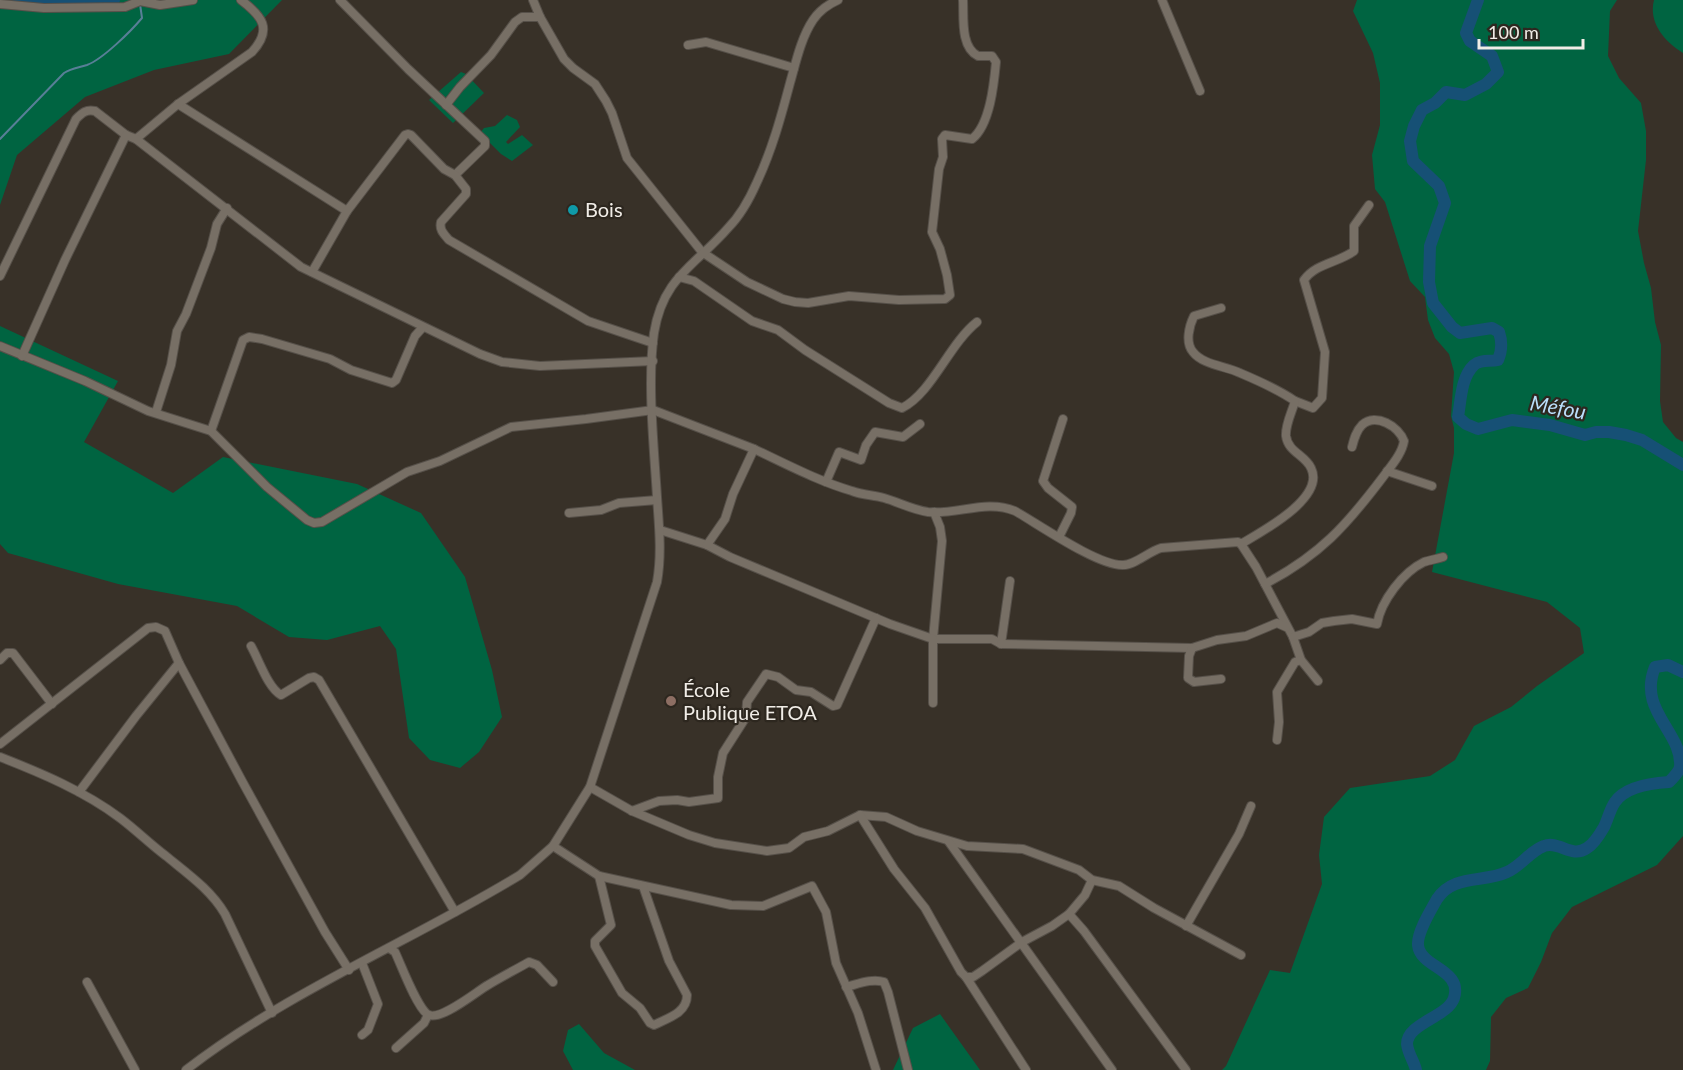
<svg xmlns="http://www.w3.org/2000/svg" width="1683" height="1070" font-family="Lato,sans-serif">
	<rect width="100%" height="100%" fill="#383128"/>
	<!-- green -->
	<g fill="#006441">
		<polygon points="0,0 282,0 229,54 154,70 85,97 17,155 0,205"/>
		<polygon points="1357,0 1617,0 1610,11 1608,56 1619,78 1641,103 1646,131 1646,160 1638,231 1644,263 1651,288 1655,322 1661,345 1660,401 1663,422 1676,438 1683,442 1683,836 1657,865 1572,907 1552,933 1541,962 1528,988 1506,998 1491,1017 1490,1061 1486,1070 1222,1070 1226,1066 1270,970 1290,973 1322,884 1319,855 1324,817 1350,788 1430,776 1455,760 1474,726 1511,707 1537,686 1584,653 1580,628 1547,602 1432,572 1454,453 1454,428 1451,416 1454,372 1449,354 1435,338 1428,320 1425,297 1410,281 1385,202 1375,189 1372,155 1380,125 1380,83 1373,53 1353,11"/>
		<path d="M1654 0H1683V53C1665 42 1648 23 1654 0Z"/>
		<polygon points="461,72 466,74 484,93 453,123 429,100"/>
		<polygon points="507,115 517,120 520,127 506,142 508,144 522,135 533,145 512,161 501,154 480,133 484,128 495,126"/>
		<polygon points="0,326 118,381 84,442 173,493 223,457 357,484 421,513 465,577 492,670 502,717 479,752 460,768 430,760 409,738 396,649 380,626 327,640 289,637 237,606 118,584 8,553 0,544"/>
		<polygon points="940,1014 980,1070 893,1070 913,1028"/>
		<polygon points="579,1024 604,1053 635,1070 573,1070 563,1051 568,1030"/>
	</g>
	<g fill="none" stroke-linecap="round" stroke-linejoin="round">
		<!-- stream -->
		<path stroke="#587f97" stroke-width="2" d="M0 139 64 73C72 68 78 68 87 65 103 59 131 31 142 18L140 4"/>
		<!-- river -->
		<g stroke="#165075" stroke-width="12">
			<polyline points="2,0 56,4 114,0"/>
			<path d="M1478 0 1466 33 1470 41 1492 56 1498 72 1486 84 1465 95 1446 92 1435 103 1422 110 1414 126 1410 141 1413 161 1439 186 1445 203 1430 246 1429 282 1433 303 1452 327 1460 333 1492 328 1499 332C1502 341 1502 351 1498 360 1490 362 1481 359 1474 365 1461 377 1461 400 1458 417L1466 424 1478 429 1512 420 1550 425 1585 435 1596 432H1609L1626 435 1642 440 1683 465"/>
			<path d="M1416 1070C1414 1061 1408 1054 1407 1044 1407 1023 1448 1017 1454 998 1463 969 1420 968 1418 945 1417 932 1431 910 1437 899 1453 874 1484 883 1507 872 1521 866 1530 851 1544 846 1559 840 1571 859 1587 848 1594 844 1600 834 1604 827 1608 819 1610 809 1615 802 1626 786 1652 783 1669 782 1673 778 1679 772 1680 767 1683 732 1637 711 1655 667L1668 665 1683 672"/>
		</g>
		<defs>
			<g id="minor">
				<polyline points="340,0 408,69 485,141 485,146 455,175"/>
				<path d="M533 0 540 17 564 59 573 68 595 84 606 101 612 113 627 158 702 252 747 282 783 299 795 302 808 303 849 296 899 300 945 299 950 295 947 275 940 249 932 232 939 169 943 157 942 139 945 135 972 139C990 125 994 84 996 62L992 56H978C960 47 964 17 963 0"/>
				<polyline points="1162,0 1200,91"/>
				<polyline points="0,4 44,8 125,7 140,1 160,5 193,0"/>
				<polyline points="688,45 706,42 794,68"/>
				<polyline points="178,104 347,211"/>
				<polyline points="446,105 460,87 491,55 515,22 522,17 540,17"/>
				<path d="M136 139 178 104 252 52C273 29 262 16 241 0"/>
				<path d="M312 272 347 211 405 135 408 134 411 135 444 169 455 175 466 189V194L441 222C439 230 444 234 449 240L588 321 653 343"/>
				<path d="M0 276 76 119C82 113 86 109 95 111L126 135"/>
				<path d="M679 277 694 281 752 321 778 330 805 350 889 403 902 408C932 393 949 344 977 322"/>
				<polyline points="0,346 85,381 148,411 211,431 267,487 307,520 314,523 322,522 407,472 440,461 511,427 586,419 653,410 754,449"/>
				<polyline points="22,356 65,260 126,135 136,139 301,267 480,354 502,362 540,366 653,361"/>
				<path d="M1295 401 1313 408 1322 398 1325 352 1304 280C1316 263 1338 263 1354 251V226L1369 205"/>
				<polyline points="156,412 171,365 177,331 186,314 211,248 217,224 227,208"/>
				<polyline points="211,431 243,340 249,337 262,339 330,359 351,370 392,383 396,380 415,336 423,327"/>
				<polyline points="1387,471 1432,486"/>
				<polyline points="826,482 839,452 861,460 866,445 875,432 903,437 920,424"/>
				<polyline points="934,512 940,527 942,541 933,639 992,639 1001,644 1010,581"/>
				<polyline points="569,513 601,510 619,503 657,500"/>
				<polyline points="660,530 707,545 730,557 890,624 933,639 933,703"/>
				<polyline points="1059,537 1071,513 1072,507 1048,488 1043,481 1063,419"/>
				<polyline points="1241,544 1256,567 1293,637 1301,660 1318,681"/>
				<path d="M707 545 725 519 733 494 754 449C786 464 818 481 852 491 862 495 873 495 884 498 898 502 913 510 928 512 958 515 986 499 1015 511 1038 524 1098 566 1123 565 1135 565 1148 552 1161 548L1238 542 1241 544C1261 532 1326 498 1311 468 1305 455 1288 452 1286 436 1285 425 1292 412 1295 401 1279 390 1259 381 1240 373 1226 366 1203 365 1193 352 1185 343 1189 326 1194 316L1221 308"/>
				<path d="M1265 584C1320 555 1346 526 1383 477 1391 466 1402 454 1404 441 1399 427 1376 412 1362 425 1356 431 1354 439 1352 447"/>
				<path d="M1293 637 1309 632 1322 623 1334 621 1352 619 1377 624C1381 601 1403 572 1424 562 1430 560 1437 559 1443 557"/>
				<polyline points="1001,644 1192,648 1217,640 1246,636 1277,623 1286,627"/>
				<path d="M251 646C259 660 268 688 281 695L309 678 314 677 319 680 455 912"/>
				<polyline points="1192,648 1189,656 1188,678 1194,682 1221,679"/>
				<polyline points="0,660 7,653 13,653 52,704"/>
				<polyline points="1277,740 1279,722 1277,692 1295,662 1301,660"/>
				<polyline points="0,744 148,628 156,627 165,631 179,663 242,781 325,932 349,970"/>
				<path d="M0 757C41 773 84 791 120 818 136 830 150 844 166 856 188 874 211 890 225 914L272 1013"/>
				<polyline points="590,787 632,811 689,835 715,843 767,851 789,848 804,837 828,831 860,815 886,817 917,831 967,846 1023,849 1079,870 1092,880 1119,886 1154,908 1241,955"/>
				<polyline points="79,792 136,716 179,663"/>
				<polyline points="632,811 659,801 677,800 689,802 718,798 718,777 723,753 746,717 747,702 766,674 778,677 796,690 811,692 833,706 837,705 876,618"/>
				<polyline points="860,815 894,869 925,908 961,972 966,977 973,977 982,971 1022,942 1052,926 1069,914 1085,895 1092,880"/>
				<polyline points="949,842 1112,1070"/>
				<polyline points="553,846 599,876 731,905 763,906 812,886 826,912 836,963 858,1013 876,1070"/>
				<path d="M599 876 611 925 595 941V946L622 993 640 1008 650 1023 654 1025C668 1018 687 1013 687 995L669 961 643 886"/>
				<polyline points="1069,914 1084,931 1186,1070"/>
				<polyline points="1186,926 1239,834 1251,806"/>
				<path d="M389 948 395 952C402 967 416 1005 427 1014 439 1023 477 991 488 985 501 977 515 970 529 962L537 965 553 982"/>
				<polyline points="362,963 378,1004 368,1030 362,1035"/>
				<polyline points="966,977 1026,1070"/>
				<polyline points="87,982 135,1070"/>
				<path d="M846 987C858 984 872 978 884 982L888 992 908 1070"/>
				<polyline points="396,1048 424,1023 428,1015"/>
				<path d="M186 1070C288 991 410 942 520 875L553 846 590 787 657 582C662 554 659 526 657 497 654 447 647 382 654 333 663 277 695 266 728 228 740 216 750 198 757 182 772 150 781 117 790 83 796 62 801 38 813 20 819 11 829 4 838 0"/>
			</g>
		</defs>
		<!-- minor casing -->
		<use href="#minor" stroke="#565049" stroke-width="10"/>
		<!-- minor -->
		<use href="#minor" stroke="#776f65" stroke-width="8"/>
	</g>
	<!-- markers -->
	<circle fill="#0f9aa8" stroke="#2d271f" stroke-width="2" cx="573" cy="210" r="6"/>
	<circle fill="#8d6e63" stroke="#2d271f" stroke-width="2" cx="671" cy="701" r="6"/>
	<g text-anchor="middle" stroke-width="4.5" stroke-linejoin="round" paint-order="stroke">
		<!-- poi labels -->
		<g font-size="20" fill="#f1ede7" stroke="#2d271f" text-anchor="start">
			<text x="585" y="217">Bois</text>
			<text x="683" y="697">École<tspan x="683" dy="23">Publique ETOA</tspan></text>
		</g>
		<!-- water labels -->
		<g font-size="21" font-style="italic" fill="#badffb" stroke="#2d271f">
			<text transform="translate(1558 408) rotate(10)" y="7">Méfou</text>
		</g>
	</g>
	<!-- scale -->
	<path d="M1479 39v9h104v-9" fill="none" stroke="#f1ede7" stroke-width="3"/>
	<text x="1488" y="39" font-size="18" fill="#f1ede7" stroke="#2d271f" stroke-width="4.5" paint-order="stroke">100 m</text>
</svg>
